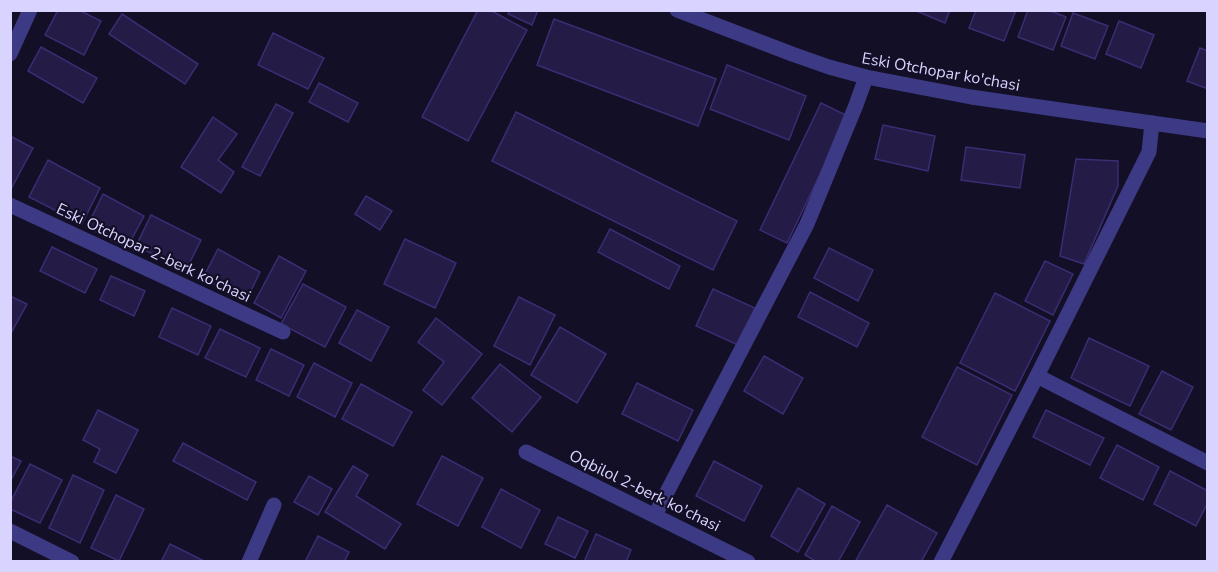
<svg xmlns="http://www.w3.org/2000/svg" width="1218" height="572" font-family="'Nunito Sans',sans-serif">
	<rect width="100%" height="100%" fill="#130f26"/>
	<!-- building -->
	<g fill="#241b47" stroke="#3b2d73" stroke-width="1.5">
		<polygon points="58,10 79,10 101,21 84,55 45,35"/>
		<polygon points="478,10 490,10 527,30 468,141 422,117"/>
		<polygon points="510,10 538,10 532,25 508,14"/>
		<polygon points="914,10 950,10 945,23"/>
		<polygon points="976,10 1016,10 1004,41 969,28"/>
		<polygon points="1028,10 1048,10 1066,17 1053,50 1018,37"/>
		<polygon points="1073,13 1108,26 1095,59 1061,46"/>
		<polygon points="122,14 198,64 185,84 109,34"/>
		<polygon points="554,19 716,79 698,126 537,65"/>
		<polygon points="1119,21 1154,35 1141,68 1106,54"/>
		<polygon points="273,33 324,58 308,89 258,65"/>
		<polygon points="41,47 97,78 83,103 28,71"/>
		<polygon points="1200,48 1208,51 1208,89 1187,81"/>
		<polygon points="727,65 806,96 789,140 710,109"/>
		<polygon points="319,83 358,103 348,122 309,102"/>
		<polygon points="821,103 848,116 787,243 760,230"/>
		<polygon points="276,104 293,113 260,176 242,167"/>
		<polygon points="516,112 737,221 713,270 492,161"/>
		<polygon points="213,117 237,134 218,160 234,172 221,193 181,167"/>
		<polygon points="883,125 935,136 928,171 875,159"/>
		<polygon points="10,136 33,148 11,189 10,189"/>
		<polygon points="966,147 1025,155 1020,188 961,180"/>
		<polygon points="1076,159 1118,161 1118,186 1084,264 1060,256"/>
		<polygon points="48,160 100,188 82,224 29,197"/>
		<polygon points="103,194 144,216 127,248 87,227"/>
		<polygon points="366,196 392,211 380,230 355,214"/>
		<polygon points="151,215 201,240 186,270 136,246"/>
		<polygon points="610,229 680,266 669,289 598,252"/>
		<polygon points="405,239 456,263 435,308 384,284"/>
		<polygon points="52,247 97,269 85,293 40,271"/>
		<polygon points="829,248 873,270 858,301 814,278"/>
		<polygon points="218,249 260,272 246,301 203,278"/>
		<polygon points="279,256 306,271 281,318 254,303"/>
		<polygon points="1045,261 1073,274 1053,315 1025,301"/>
		<polygon points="111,276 145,291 134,316 100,300"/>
		<polygon points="303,284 346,307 325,347 281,324"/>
		<polygon points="713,289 755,308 738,345 696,326"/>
		<polygon points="810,292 869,323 857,347 798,317"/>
		<polygon points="995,293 1050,321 1015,391 960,363"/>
		<polygon points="10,296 27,304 10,335"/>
		<polygon points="519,297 555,315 530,365 494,346"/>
		<polygon points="172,308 211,326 198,355 159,337"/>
		<polygon points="357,310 389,327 371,361 339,343"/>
		<polygon points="436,318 482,354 442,405 423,390 444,362 418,342"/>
		<polygon points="560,327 606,354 577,403 531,375"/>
		<polygon points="220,329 260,348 246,377 205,358"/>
		<polygon points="1089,338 1149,366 1130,406 1071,378"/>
		<polygon points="271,349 304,365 289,396 256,380"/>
		<polygon points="764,356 803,378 783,414 744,391"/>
		<polygon points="314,363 352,383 335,417 297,397"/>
		<polygon points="500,364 541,397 512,432 472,398"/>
		<polygon points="957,367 1012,395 977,465 922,437"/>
		<polygon points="1162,371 1193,387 1171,430 1139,414"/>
		<polygon points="637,383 693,410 678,441 622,414"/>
		<polygon points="361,384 412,412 393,446 342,419"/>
		<polygon points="98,410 138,430 116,473 94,462 100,449 83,440"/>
		<polygon points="1046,410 1104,438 1090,465 1033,437"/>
		<polygon points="183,443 256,482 247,500 173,461"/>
		<polygon points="1117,445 1159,467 1143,500 1100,478"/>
		<polygon points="10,456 21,461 10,482"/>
		<polygon points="442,456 483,478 458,526 417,504"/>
		<polygon points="714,461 762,486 744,521 696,496"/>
		<polygon points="30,464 62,480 40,523 10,509 10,503"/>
		<polygon points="353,466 368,475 356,496 401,524 385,549 325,512"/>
		<polygon points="1170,471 1208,491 1208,502 1196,526 1154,504"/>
		<polygon points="73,475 104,490 80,543 49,528"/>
		<polygon points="309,476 332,489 318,515 294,502"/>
		<polygon points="798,488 825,504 798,552 771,536"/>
		<polygon points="501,489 540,510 521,548 482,527"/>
		<polygon points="116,495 144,509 119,561 91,548"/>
		<polygon points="887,505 937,533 921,562 855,562"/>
		<polygon points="832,506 860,522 838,562 817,562 805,555"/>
		<polygon points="558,517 588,531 575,558 545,544"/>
		<polygon points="596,534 631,550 626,562 584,562"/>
		<polygon points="318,536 349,552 344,562 305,562"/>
		<polygon points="170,544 206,562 161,562"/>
	</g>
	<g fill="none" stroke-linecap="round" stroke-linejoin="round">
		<!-- minor -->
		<g stroke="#3d3a85" stroke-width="15">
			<polyline points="10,54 30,10"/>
			<polyline points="10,205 283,332"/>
			<polyline points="1037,376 1208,463"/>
			<polyline points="526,452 748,562"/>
			<polyline points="655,515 807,224 856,105 866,77"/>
			<polyline points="10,531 72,562"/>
			<polyline points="249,562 274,505"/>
			<polyline points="941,562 1037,376 1149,152 1152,123"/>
		</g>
		<!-- tertiary -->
		<polyline stroke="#3d3a85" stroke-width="15" points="677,10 792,54 829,67 866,77 971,97 1208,131"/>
	</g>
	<g text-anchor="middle" stroke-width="4.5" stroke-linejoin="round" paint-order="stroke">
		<!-- street labels -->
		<g font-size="16" fill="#d9d4ff" stroke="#130f26">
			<text transform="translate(941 71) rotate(10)" y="6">Eski Otchopar ko'chasi</text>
			<text transform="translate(154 252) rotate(25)" y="6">Eski Otchopar 2-berk ko'chasi</text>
			<text transform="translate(645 490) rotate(26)" y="6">Oqbilol 2-berk ko'chasi</text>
		</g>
	</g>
	<!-- border -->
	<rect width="1218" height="572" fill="none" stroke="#d9d4ff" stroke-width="24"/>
</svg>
